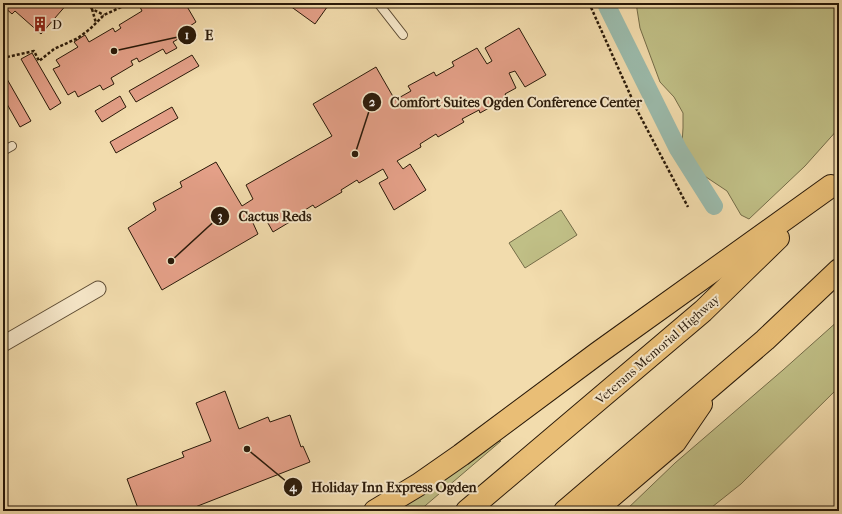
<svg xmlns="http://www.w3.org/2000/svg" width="842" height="514" font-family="'IM FELL French Canon',serif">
	<rect width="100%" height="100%" fill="#f2dcad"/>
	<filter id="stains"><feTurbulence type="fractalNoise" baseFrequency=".005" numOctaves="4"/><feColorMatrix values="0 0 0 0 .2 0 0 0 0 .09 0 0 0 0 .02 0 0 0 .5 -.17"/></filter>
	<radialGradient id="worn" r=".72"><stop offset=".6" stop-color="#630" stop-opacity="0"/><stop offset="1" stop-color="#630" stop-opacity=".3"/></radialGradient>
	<!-- green -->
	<g fill="#c0bf86" stroke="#746c48">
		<polygon points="636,3 839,3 839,128 805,166 749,219 741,215 727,191 706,177 692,162 682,144 683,128 683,113 674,97 660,82 640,28"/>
		<polygon points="561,210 577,235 525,268 509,243"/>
		<polygon points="839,320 839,387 741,484 707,511 625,511 675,463 783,370"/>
		<polygon points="501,441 419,511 395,511 493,442"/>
	</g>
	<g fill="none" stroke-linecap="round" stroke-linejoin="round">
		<!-- canal -->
		<polyline stroke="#9bbbac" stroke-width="18" points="607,3 607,6 678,149 714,206"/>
	</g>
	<!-- building -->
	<g fill="#e4a088" stroke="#291909">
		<polygon points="6,3 68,3 41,34 15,11 12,14 3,6"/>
		<polygon points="142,3 150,3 152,6 157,3 185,3 196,22 190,26 192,31 173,42 177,48 166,54 163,49 139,62 137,58 131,61 133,65 111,78 114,84 103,90 100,85 78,97 75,91 68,95 53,69 60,66 56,60 78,47 74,42 85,35 89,42 113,28 115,32 121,28 119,25 142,11 139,5"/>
		<polygon points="286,3 330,3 315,24"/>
		<polygon points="519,28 546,75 525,87 515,71 509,73 516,88 505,94 507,98 480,113 479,110 462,119 464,122 438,137 436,134 420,144 421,147 397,161 403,169 410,164 426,190 394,210 379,183 388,178 383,169 359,183 357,180 341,190 342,192 315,208 313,205 297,215 298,217 273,232 264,216 253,223 258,234 162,290 128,228 156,210 153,203 182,187 180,182 216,162 242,206 253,199 246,185 332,136 313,104 376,67 395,100 411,91 408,86 434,72 436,76 454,66 452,62 477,48 487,64 492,61 485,48"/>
		<polygon points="32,53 61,103 50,110 21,59"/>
		<polygon points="192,55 199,66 136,102 129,91"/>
		<polygon points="3,72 31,121 20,127 3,97"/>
		<polygon points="120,96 126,107 102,122 95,111"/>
		<polygon points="172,107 178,118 116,153 110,142"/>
		<polygon points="225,391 239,429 268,417 270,422 290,415 301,447 303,446 310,462 185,511 139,511 127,479 184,457 182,452 211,441 196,403"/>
	</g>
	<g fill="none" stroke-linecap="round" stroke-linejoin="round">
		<defs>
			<g id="lane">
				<polyline points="378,3 403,35"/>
				<polyline points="3,151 12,146"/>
			</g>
			<polyline id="street" points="3,344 98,289"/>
			<g id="highway">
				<polyline points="375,511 418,485 461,455 598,353 831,186"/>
				<polyline points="467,511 703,311 778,238"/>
				<polyline points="565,511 765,340 839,270"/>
				<polyline points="594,511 675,442 701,404"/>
			</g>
		</defs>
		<!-- lane casing -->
		<use href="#lane" stroke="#5b4a32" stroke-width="10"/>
		<!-- street casing -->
		<use href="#street" stroke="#5b4a32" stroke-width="17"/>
		<!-- highway casing -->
		<use href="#highway" stroke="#291909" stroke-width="24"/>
		<!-- path -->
		<g stroke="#291909" stroke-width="2.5" stroke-dasharray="3 2" stroke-linecap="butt">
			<polyline points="88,3 92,9 104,15"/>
			<polyline points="589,3 638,112 688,207"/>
			<polyline points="92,9 96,23"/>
			<polyline points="7,57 34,51 39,61 54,49 78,38 90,29 104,15 130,3"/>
		</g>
		<!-- lane -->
		<use href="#lane" stroke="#f7e8ca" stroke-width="8"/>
		<!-- street -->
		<use href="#street" stroke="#f7e8ca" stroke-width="15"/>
		<!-- highway -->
		<use href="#highway" stroke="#e9be76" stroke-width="22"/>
	</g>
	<!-- icons -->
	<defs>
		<symbol id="building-bare" viewBox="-9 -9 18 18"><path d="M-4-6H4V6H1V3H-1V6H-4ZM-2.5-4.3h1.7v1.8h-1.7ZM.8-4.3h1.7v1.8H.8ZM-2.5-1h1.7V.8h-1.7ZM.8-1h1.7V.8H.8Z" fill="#8f2418" stroke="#f7e8ca" stroke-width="2.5" paint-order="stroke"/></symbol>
	</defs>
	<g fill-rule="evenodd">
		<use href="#building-bare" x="29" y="13" width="22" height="22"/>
	</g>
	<g text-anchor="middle" stroke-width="4" stroke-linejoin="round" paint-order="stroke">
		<!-- poi labels -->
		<g font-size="13" fill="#291909" stroke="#f7e8ca" text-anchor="start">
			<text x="52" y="29">D</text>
		</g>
		<!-- street labels -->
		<g font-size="13" fill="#291909" stroke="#f7e8ca">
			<text transform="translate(657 349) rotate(-41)" y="5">Veterans Memorial Highway</text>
		</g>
	</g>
	<!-- callouts -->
	<path fill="none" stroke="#291909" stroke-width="1.5" d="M114 51L187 35M355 154L372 102M171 261L220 216M247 449L293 487"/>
	<g fill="#291909" stroke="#f7e8ca" stroke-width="1.5">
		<circle cx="114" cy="51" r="4"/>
		<circle cx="355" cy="154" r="4"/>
		<circle cx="171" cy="261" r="4"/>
		<circle cx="247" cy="449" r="4"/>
		<circle cx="187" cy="35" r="10"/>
		<circle cx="372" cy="102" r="10"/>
		<circle cx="220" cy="216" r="10"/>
		<circle cx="293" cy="487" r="10"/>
	</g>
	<g font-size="12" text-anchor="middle" font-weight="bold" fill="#fff">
		<text x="187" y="39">1</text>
		<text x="372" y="106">2</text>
		<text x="220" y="220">3</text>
		<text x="293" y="491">4</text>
	</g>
	<g font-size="14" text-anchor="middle" font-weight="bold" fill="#291909" stroke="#f7e8ca" stroke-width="4" stroke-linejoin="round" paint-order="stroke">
		<text x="209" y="40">E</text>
		<text x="516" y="107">Comfort Suites Ogden Conference Center</text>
		<text x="275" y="221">Cactus Reds</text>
		<text x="394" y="492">Holiday Inn Express Ogden</text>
	</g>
	<!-- margin -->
	<rect width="842" height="514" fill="none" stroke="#f2dcad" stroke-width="16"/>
	<rect x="4" y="4" width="834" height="506" fill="none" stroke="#291909" stroke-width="2"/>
	<rect x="8" y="8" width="826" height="498" fill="none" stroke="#291909"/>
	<rect width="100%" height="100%" filter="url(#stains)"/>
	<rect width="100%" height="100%" fill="url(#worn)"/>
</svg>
